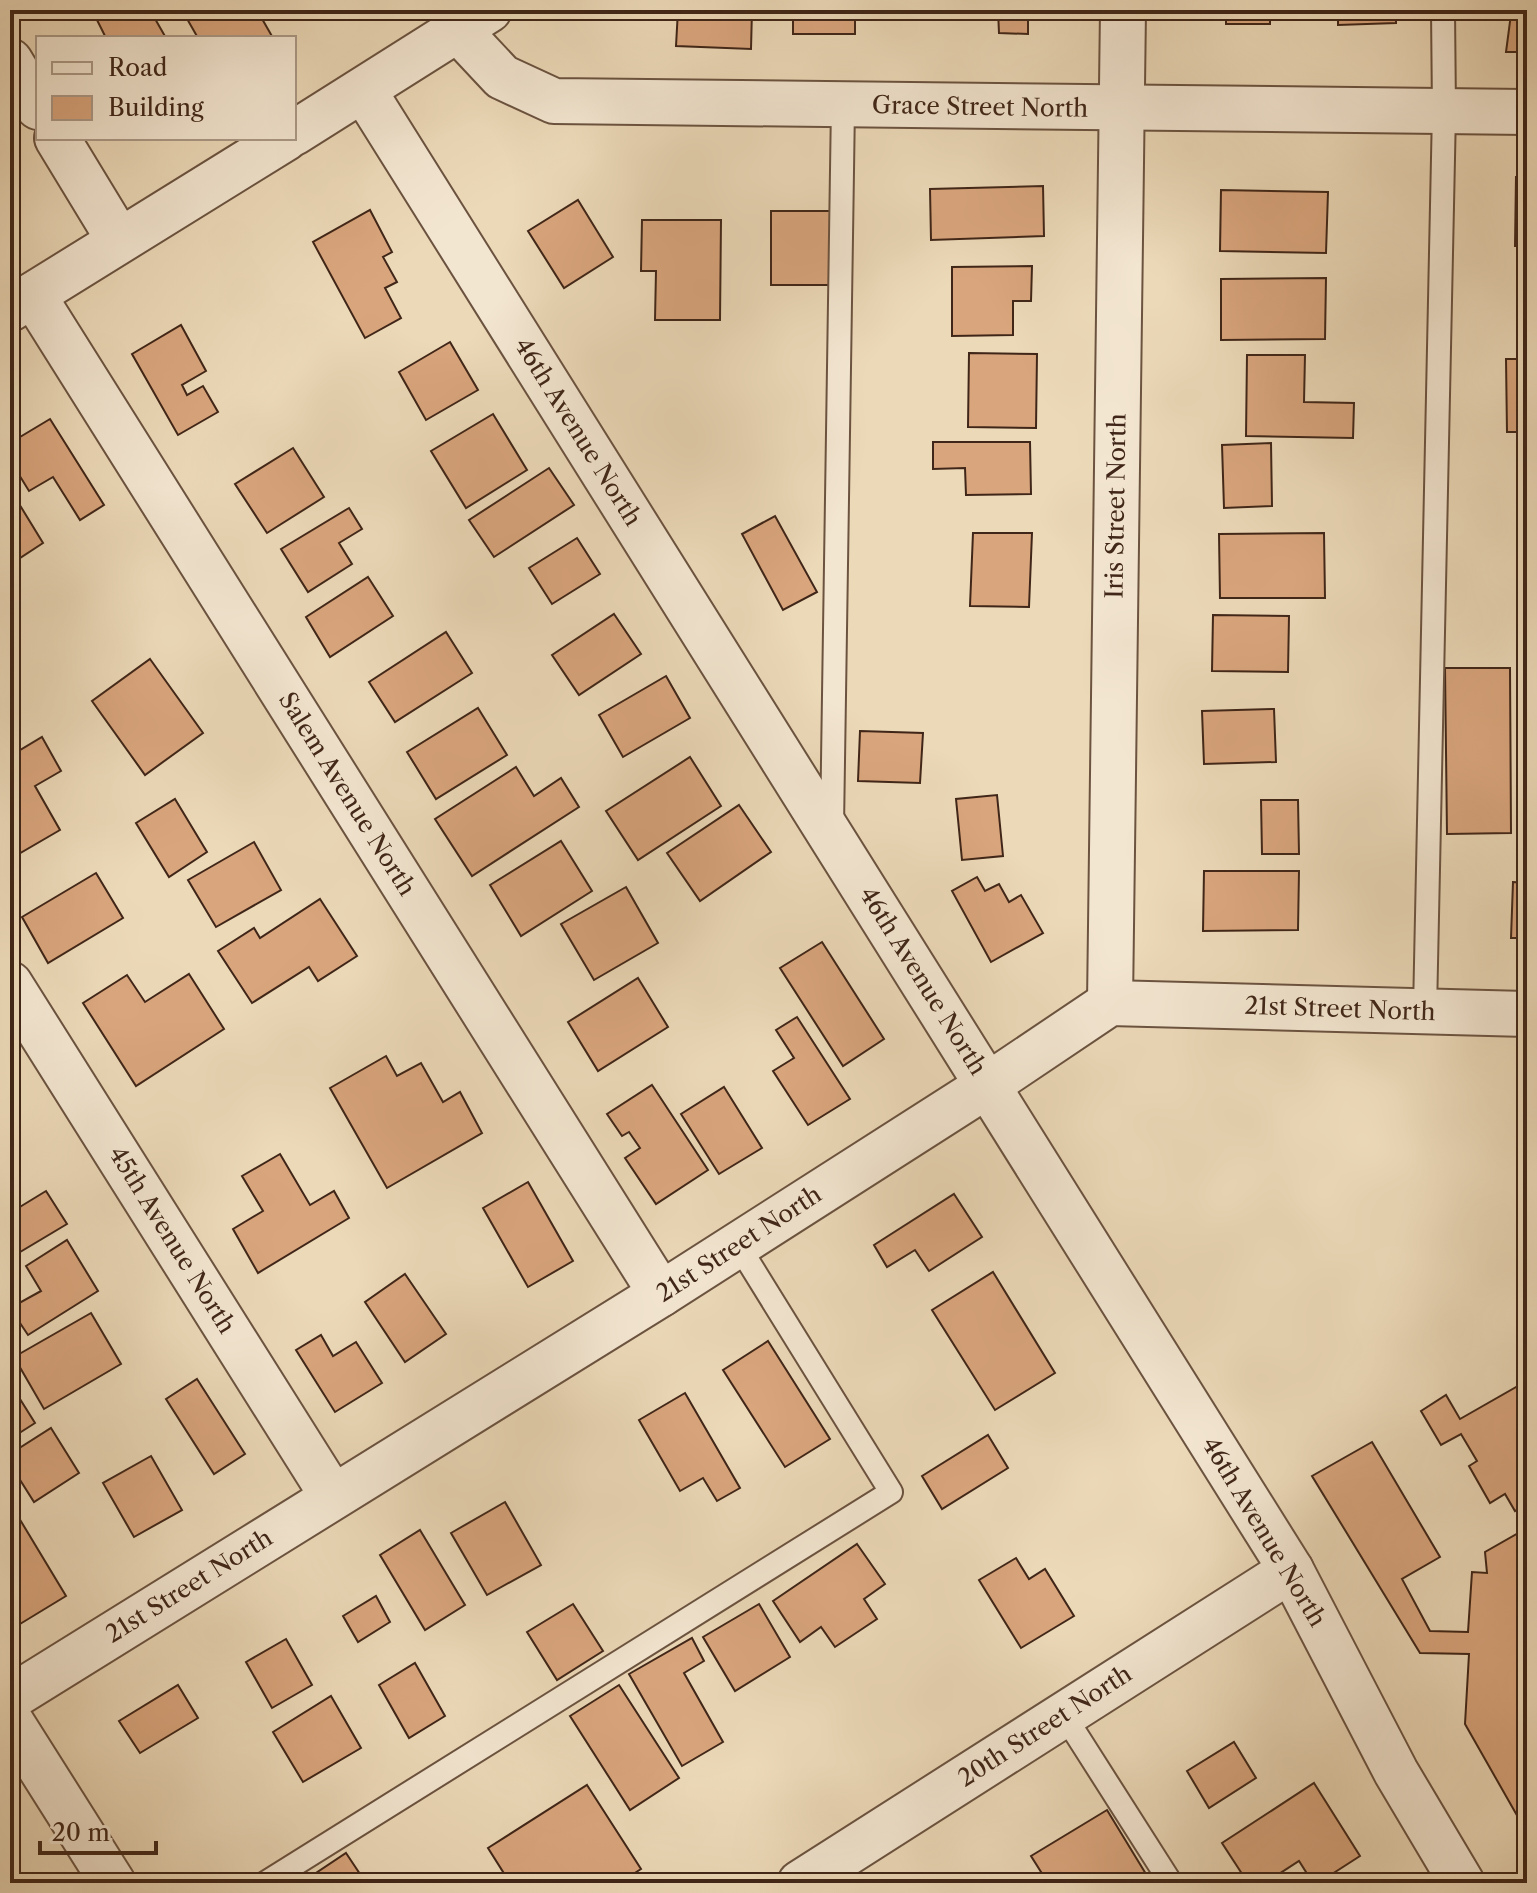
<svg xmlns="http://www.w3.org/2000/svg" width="1537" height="1893" font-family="'Libre Caslon Text',serif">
	<rect width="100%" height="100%" fill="#ecd9b8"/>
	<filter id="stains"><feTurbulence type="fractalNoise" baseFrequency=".0025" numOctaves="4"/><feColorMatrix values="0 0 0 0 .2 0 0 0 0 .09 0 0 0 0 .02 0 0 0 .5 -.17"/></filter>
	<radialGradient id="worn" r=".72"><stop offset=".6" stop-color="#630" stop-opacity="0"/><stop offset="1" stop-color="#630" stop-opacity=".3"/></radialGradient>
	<!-- building -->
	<g fill="#d9a57d" stroke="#402618" stroke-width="2">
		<polygon points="92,10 150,10 166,38 106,38"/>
		<polygon points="182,10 257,10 273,38 198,38"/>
		<polygon points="678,10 752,10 751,49 676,46"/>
		<rect x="793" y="10" width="62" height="24"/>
		<rect x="906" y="10" width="35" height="10"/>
		<polygon points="998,10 1028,10 1028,34 999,33"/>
		<rect x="1226" y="10" width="44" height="14"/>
		<polygon points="1338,10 1396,10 1396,23 1338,25"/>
		<polygon points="1511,14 1527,14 1527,52 1506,52"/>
		<polygon points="1516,177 1527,177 1527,246 1515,246"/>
		<polygon points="1043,186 1044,236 931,240 930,189"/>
		<polygon points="1221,190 1328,192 1326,253 1220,251"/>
		<polygon points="578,200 613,257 564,288 528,231"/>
		<polygon points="370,210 392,252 383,257 397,282 385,288 401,318 365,338 313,242"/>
		<polygon points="771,211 835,211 836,285 771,285"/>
		<polygon points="642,220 721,220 720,320 655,320 656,271 641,271"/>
		<polygon points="1032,266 1031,301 1013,301 1013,335 952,336 952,267"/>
		<polygon points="1326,278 1325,339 1221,340 1221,279"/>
		<polygon points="181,325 206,371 182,385 187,395 203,386 218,412 178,435 132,354"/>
		<polygon points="450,342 478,390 426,420 399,372"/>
		<polygon points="969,353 1037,354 1036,428 968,427"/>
		<polygon points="1247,355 1305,355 1304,402 1354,403 1353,438 1246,436"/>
		<polygon points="1506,359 1527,359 1527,432 1507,432"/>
		<polygon points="493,414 527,470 466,508 431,451"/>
		<polygon points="50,419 104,505 80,520 53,477 29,491 10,460 10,443"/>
		<polygon points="933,442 1030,442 1031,494 966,495 965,468 933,469"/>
		<polygon points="1271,443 1272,506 1224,508 1222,445"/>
		<polygon points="293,448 324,497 267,533 235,484"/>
		<polygon points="549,468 574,505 494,557 469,520"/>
		<polygon points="10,489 43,543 20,558 10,541"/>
		<polygon points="349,508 362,529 339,543 352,564 308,592 281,549"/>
		<polygon points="775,516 817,592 783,610 742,534"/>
		<polygon points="973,533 1032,533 1029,607 970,606"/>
		<polygon points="1324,533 1325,598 1220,598 1219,534"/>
		<polygon points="577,538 600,574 552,604 529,568"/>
		<polygon points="368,577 393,616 330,657 306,617"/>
		<polygon points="614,614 641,654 579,695 552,655"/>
		<polygon points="1213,615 1289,616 1288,672 1212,671"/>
		<polygon points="446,632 472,673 395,722 369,682"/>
		<polygon points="150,659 203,733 145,775 92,701"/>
		<polygon points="1445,668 1510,668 1511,833 1447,834"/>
		<polygon points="666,676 690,718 623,757 599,715"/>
		<polygon points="478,708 507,755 436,799 407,752"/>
		<polygon points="1274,709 1276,762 1204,764 1202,711"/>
		<polygon points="860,731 923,733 920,783 858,781"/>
		<polygon points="42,737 61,771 35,786 60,830 10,859 10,743 15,753"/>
		<polygon points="690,757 721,806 638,860 606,811"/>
		<polygon points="516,767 534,796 561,778 579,807 472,876 435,819"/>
		<polygon points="997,795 1003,856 962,860 956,799"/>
		<polygon points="175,799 207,852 169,877 136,823"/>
		<polygon points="1261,800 1298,800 1299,854 1262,854"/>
		<polygon points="739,805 771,852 700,901 667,853"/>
		<polygon points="561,841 592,891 521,936 490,885"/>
		<polygon points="254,842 281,890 216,927 188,880"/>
		<polygon points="1204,871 1299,871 1298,930 1203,931"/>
		<polygon points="96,873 123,918 48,963 22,917"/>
		<polygon points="977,877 985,891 999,884 1009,902 1021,895 1043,933 991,962 952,891"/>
		<polygon points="1513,882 1527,883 1527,938 1511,938"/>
		<polygon points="626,887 658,943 594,980 561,924"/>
		<polygon points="320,899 357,956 318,981 309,967 252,1003 218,951 254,928 260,938"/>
		<polygon points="822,942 884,1039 843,1066 780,968"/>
		<polygon points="189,974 224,1029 136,1086 83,1003 127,975 145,1002"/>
		<polygon points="638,978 668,1027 598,1071 568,1022"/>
		<polygon points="797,1017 850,1099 808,1125 773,1071 794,1058 776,1030"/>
		<polygon points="386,1056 397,1076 421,1063 443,1102 460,1092 482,1133 387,1188 330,1088"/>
		<polygon points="652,1085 708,1170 656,1204 625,1158 640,1148 629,1132 622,1136 607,1114"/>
		<polygon points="724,1087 762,1148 719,1174 681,1114"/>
		<polygon points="280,1154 310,1205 334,1191 349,1218 258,1273 233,1229 263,1211 242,1176"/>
		<polygon points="528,1182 573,1261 528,1287 483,1208"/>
		<polygon points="46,1191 67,1224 10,1258 10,1213"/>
		<polygon points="954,1194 982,1237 929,1271 915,1250 887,1267 874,1245"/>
		<polygon points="67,1240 98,1291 28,1335 10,1308 41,1291 26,1266"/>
		<polygon points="993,1272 1055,1373 995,1410 932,1310"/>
		<polygon points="405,1274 446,1334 405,1362 365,1302"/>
		<polygon points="91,1313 121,1364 44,1409 14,1357"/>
		<polygon points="321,1335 333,1356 356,1342 382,1383 335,1412 296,1350"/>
		<polygon points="768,1341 830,1439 785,1467 723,1370"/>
		<polygon points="197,1379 245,1454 214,1474 166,1399"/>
		<polygon points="1525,1382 1527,1510 1525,1505 1515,1511 1505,1494 1490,1503 1469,1466 1477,1461 1461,1434 1441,1445 1421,1411 1446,1395 1460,1419"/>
		<polygon points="10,1383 35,1423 10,1439"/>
		<polygon points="685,1393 740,1488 717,1501 703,1478 680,1491 639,1420"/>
		<polygon points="51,1428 79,1473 34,1502 10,1464 10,1454"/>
		<polygon points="988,1435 1008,1468 942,1509 922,1476"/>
		<polygon points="1372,1442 1440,1557 1402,1579 1430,1631 1468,1632 1472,1572 1487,1573 1485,1552 1527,1528 1527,1833 1465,1724 1469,1654 1420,1653 1312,1476"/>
		<polygon points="151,1456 182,1510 134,1537 103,1483"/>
		<polygon points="505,1502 541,1565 487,1595 451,1533"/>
		<polygon points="19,1518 66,1596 20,1624 10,1608 10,1524"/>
		<polygon points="420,1530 465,1605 425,1630 380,1555"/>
		<polygon points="857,1544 885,1584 864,1599 877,1619 835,1647 821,1627 800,1642 773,1601"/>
		<polygon points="1016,1558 1029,1579 1045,1569 1074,1616 1021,1648 979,1580"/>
		<polygon points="376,1596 390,1622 358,1642 343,1616"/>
		<polygon points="573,1604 603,1651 557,1680 527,1632"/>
		<polygon points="759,1604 790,1657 735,1691 703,1637"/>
		<polygon points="692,1638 704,1661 684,1673 723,1742 682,1766 629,1674"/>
		<polygon points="286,1639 312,1685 272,1708 246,1662"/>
		<polygon points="415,1663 445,1716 409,1738 379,1685"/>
		<polygon points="178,1685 198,1718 140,1753 119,1721"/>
		<polygon points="619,1685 679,1778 630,1810 570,1716"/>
		<polygon points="331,1696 361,1748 303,1782 273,1732"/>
		<polygon points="1234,1742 1256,1778 1209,1808 1187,1771"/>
		<polygon points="1314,1783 1360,1856 1318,1883 1313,1883 1299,1861 1265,1883 1248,1883 1222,1843"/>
		<polygon points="587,1785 641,1869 619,1883 510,1883 488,1848"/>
		<polygon points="1107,1810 1149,1879 1143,1883 1048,1883 1031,1856"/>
		<polygon points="346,1853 366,1883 301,1883"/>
	</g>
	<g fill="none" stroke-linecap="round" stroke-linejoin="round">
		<defs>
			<g id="lane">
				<polyline points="832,827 843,105"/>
				<polyline points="1425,1011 1444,111 1443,10"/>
				<polyline points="1064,1715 1171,1883"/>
				<polyline points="265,1883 891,1492 738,1245"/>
			</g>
			<g id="street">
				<polyline points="458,30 502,77 554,101 1527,112"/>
				<polyline points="10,61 38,107"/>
				<polyline points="364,91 1291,1570 1396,1772 1462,1883"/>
				<polyline points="294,133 489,10"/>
				<polyline points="57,138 119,240"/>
				<polyline points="33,295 661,1294"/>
				<polyline points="10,309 286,138"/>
				<polyline points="10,984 333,1497"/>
				<polyline points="1110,1003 1123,10"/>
				<polyline points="10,1698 661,1294 988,1085 1110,1003 1527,1014"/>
				<polyline points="10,1720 113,1883"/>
				<polyline points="800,1883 1291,1570"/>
			</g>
		</defs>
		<!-- lane casing -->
		<use href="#lane" stroke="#6b5340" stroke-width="26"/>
		<!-- street casing -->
		<use href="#street" stroke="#6b5340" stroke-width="48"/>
		<!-- lane -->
		<use href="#lane" stroke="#f3e6d1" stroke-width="22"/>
		<!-- street -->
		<use href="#street" stroke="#f3e6d1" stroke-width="44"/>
	</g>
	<g text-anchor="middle" stroke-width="8" stroke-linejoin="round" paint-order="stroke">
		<!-- street labels -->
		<g font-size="24" fill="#402618" stroke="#f3e6d1">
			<text transform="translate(980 107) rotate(1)" y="8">Grace Street North</text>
			<text transform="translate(578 432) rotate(58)" y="8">46th Avenue North</text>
			<text transform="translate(1116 506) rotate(-89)" y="8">Iris Street North</text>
			<text transform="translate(347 794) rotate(58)" y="8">Salem Avenue North</text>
			<text transform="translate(923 981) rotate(58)" y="8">46th Avenue North</text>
			<text transform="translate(1340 1009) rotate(2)" y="8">21st Street North</text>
			<text transform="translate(172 1240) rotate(58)" y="8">45th Avenue North</text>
			<text transform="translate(739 1244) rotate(-33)" y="8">21st Street North</text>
			<text transform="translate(1264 1532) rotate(59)" y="8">46th Avenue North</text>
			<text transform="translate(189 1586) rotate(-32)" y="8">21st Street North</text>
			<text transform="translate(1045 1726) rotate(-33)" y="8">20th Street North</text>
		</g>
	</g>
	<!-- margin -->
	<rect width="1537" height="1893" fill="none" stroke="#ecd9b8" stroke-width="40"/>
	<rect x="12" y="12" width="1513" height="1869" fill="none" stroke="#402618" stroke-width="4"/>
	<rect x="20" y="20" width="1497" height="1853" fill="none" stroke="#402618" stroke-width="2"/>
	<!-- legend -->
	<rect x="36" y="36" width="260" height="104" fill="#f3e6d1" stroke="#ab9987" stroke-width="2"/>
	<rect x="52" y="62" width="40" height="12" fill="#f3e6d1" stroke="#ab9987" stroke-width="2"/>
	<text x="108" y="76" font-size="24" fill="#402618">Road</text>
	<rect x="52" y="96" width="40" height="24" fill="#d9a57d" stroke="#ab9987" stroke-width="2"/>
	<text x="108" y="116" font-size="24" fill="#402618">Building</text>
	<!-- scale -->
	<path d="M40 1841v12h116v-12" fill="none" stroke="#402618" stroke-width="4"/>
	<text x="52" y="1841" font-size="24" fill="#402618" stroke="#f3e6d1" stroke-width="6" paint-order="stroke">20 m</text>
	<rect width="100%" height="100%" filter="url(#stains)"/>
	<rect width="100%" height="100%" fill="url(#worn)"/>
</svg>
